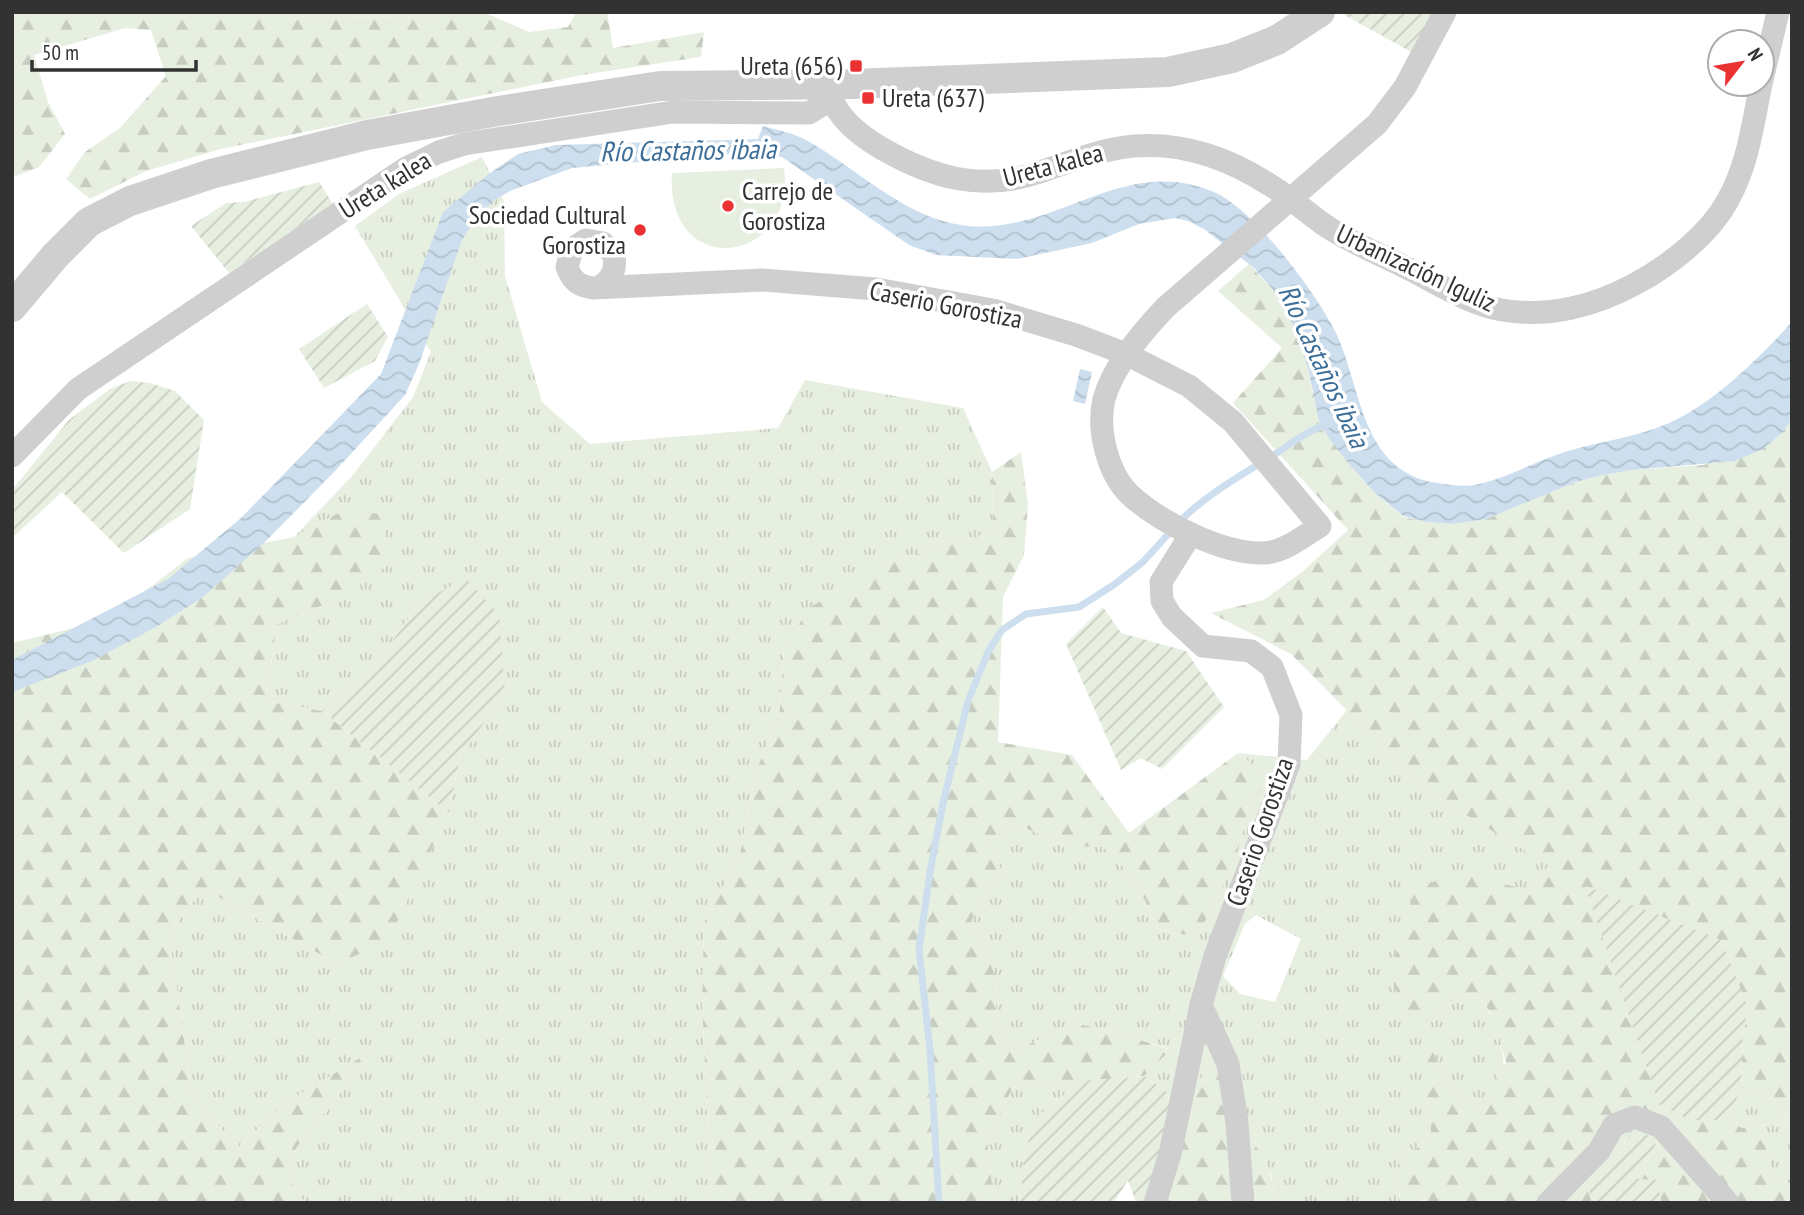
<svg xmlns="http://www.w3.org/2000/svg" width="1804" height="1215" font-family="'PT Sans Narrow',sans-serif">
	<defs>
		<pattern id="grass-tufts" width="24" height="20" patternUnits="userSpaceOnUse" patternTransform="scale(1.75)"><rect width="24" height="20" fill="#e7efe0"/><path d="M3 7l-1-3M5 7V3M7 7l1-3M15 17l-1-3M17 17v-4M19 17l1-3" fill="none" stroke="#c7cdc1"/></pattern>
		<pattern id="forest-firs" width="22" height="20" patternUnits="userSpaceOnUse" patternTransform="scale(1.75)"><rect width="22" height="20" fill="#e7efe0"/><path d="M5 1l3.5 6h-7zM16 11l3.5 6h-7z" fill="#c7cdc1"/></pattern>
		<pattern id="garden-furrows" width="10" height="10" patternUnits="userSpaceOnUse" patternTransform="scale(1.75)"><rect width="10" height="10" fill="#e7efe0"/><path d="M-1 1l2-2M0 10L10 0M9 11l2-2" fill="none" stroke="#c7cdc1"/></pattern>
		<pattern id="water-waves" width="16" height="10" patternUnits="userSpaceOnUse" patternTransform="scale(1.75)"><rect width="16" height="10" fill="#cddfee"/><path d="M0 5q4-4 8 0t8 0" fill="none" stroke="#b0c0cd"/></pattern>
	</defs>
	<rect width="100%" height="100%" fill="#fff"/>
	<!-- grass -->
	<g fill="url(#grass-tufts)" fill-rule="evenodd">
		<polygon points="301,12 446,12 438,17 303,18"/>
		<polygon points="482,157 504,201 505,276 542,402 590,444 778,428 805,380 963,408 992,472 993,532 939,546 889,564 784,648 779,720 756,770 740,854 704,923 702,1001 711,1203 305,1203 291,1181 296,1148 375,1050 285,1103 238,1148 192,1095 169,934 203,888 337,964 449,813 460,757 505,693 418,604 371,672 322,711 266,701 277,624 333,601 342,511 294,537 353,475 413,397 431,352 355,226 399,194"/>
		<path d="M1347 710 1428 792 1550 865 1528 890 1498 884 1430 1021 1453 1000 1479 997C1503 1028 1506 1057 1503 1095L1479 1108C1449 1092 1446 1081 1433 1051L1427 1097 1431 1132 1418 1148 1397 1155 1400 1183 1399 1203H1275L1271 1173 1249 1141 1243 1109V1076L1210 1063 1186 1120 1165 1090 1144 1076 1169 1049 1120 1033 1074 1023 1013 1052 995 1019 997 979 971 921 1001 871 989 839 1019 825 1065 846H1103L1136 881 1158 929 1196 937 1218 898 1238 850 1249 807 1268 778 1238 753 1307 760ZM1256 915 1301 939 1275 1002 1240 994 1223 976 1245 924Z"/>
		<polygon points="1081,1081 1036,1117 1024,1155 1020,1203 994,1203 987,1140 1013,1087"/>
		<polygon points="1741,1088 1757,1092 1781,1105 1786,1125 1792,1130 1792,1185 1771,1174 1766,1148 1766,1125 1742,1128 1728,1120"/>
	</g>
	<!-- forest -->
	<g fill="url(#forest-firs)">
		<polygon points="12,12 301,12 303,18 437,17 446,12 483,12 529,32 568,27 576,12 607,12 613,48 704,32 701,57 582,75 221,149 146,171 90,199 66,179 85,152 120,128 166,76 151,30 125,28 34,55 48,102 65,134 39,167 16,176 12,173"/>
		<path d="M1249 264 1274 291 1292 323 1308 368 1312 391 1349 464 1375 493 1403 517 1427 522 1453 524 1486 519 1576 482 1599 476 1632 470 1704 465 1783 431 1792 418V1130L1786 1125 1781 1105 1757 1092 1741 1088 1743 1035 1748 1007 1689 1120H1728L1742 1128 1766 1125V1148L1771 1174 1792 1185V1203H1661L1658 1180H1635L1656 1144 1629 1136C1624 1144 1620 1156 1614 1162 1597 1176 1584 1177 1592 1203H1426L1424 1198 1421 1203H1399L1400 1183 1397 1155 1418 1148 1431 1132 1427 1097 1416 1048 1433 1051C1446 1081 1449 1092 1479 1108L1502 1095 1495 1078 1506 1063 1500 1039 1483 1030 1491 1013 1479 997 1453 1000 1430 1021 1406 1013 1391 978 1401 930 1416 887 1460 874 1528 890 1549 865 1428 792 1291 654 1211 613 1264 600 1302 572 1348 530 1233 403 1282 348 1218 291Z"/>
		<polygon points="1021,452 1028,504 1024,555 1003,597 998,742 1072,755 1129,833 1238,753 1268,778 1249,807 1238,850 1218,898 1196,937 1158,929 1136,881 1103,847 1065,846 1019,825 989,839 1001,871 971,921 997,979 995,1019 1013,1052 1074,1023 1120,1033 1170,1050 1144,1076 1013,1087 987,1140 994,1203 711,1203 702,1001 704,923 740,854 756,770 779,720 784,648 810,607 889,564 939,546 993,532 992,472"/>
		<polygon points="342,511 382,514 388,565 333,601 277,624 266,701 322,711 449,813 388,941 337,964 203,888 169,934 192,1095 238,1148 285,1103 377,1048 296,1148 291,1181 305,1203 12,1203 12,643 78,627 135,599 188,558 294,537"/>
		<path d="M1210 1062 1243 1076V1109L1249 1141C1270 1155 1272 1180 1275 1203H1164L1198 1084Z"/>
	</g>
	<!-- park -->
	<path fill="#e7efe0" d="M784 168C797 265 665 282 672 173Z"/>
	<!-- garden -->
	<g fill="url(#garden-furrows)">
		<polygon points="1339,12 1436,12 1415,54"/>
		<polygon points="319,182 333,204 229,273 191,226 226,203 244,202"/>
		<polygon points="367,304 388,337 375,361 324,388 299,349"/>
		<polygon points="130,381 150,383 175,391 204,420 190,509 124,553 62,492 12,538 12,490 69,420 110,389"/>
		<polygon points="465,578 499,614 505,693 460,757 449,813 322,711 371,672 418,604"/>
		<polygon points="1103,607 1121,633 1186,651 1224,707 1162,769 1141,758 1121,770 1066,644"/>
		<polygon points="1585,886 1721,940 1748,1007 1743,1035 1741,1088 1728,1120 1689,1120 1659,1104"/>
		<polygon points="1144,1076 1165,1090 1186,1120 1164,1203 1136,1203 1128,1180 1115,1201 1111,1203 1020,1203 1024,1155 1036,1117 1081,1081"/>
		<path d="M1644 1132 1656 1144 1636 1179 1658 1180 1661 1203H1592C1584 1177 1597 1176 1614 1161 1620 1156 1624 1144 1629 1136Z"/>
	</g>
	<!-- water -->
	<g fill="url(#water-waves)">
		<path d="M763 126C778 130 793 133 806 140 855 167 904 217 961 225 1052 239 1121 152 1214 192 1254 209 1318 295 1337 335 1362 391 1362 472 1437 483 1450 485 1463 487 1475 485 1506 479 1535 461 1565 452 1599 441 1636 438 1669 423 1715 402 1758 359 1792 322V418L1784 431 1763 449 1735 461 1632 470 1599 476 1576 482 1486 519 1453 524 1427 522 1403 516 1375 493 1349 464 1331 441 1319 421 1308 368 1292 323 1274 291 1254 268 1204 229 1188 221 1175 218 1139 224 1092 243 1017 259 936 255 909 245 782 157 727 154 572 168 510 191 493 201 474 221 462 240 419 364 405 395 336 470 264 543 203 597 156 627 92 661 12 692V660L168 579 241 518 381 374 443 212 490 173 518 154 556 145 758 139Z"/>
		<polygon points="1080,369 1092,372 1085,404 1073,401"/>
	</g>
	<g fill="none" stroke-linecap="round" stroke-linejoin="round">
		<!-- stream -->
		<g stroke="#cddfee" stroke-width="7">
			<path d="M1179 522C1207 494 1243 474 1277 453 1293 442 1310 429 1329 424"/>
			<polyline points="939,1203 930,1050 919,949 930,872 943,803 968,701 989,650 1002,630 1026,614 1079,607 1115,584 1143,562 1172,530"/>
		</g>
		<!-- minor -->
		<g stroke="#cfcfcf" stroke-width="23">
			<polyline points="1762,80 1778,12"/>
			<path d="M828 85C832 113 857 134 881 148 933 178 982 192 1040 172 1072 161 1101 149 1134 146 1183 142 1230 159 1270 185 1290 197 1307 213 1326 226 1350 242 1377 253 1403 266 1434 281 1468 304 1502 310 1548 318 1595 306 1635 284 1669 266 1710 234 1728 200 1748 165 1753 123 1761 84"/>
			<path d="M601 286C613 278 616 269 614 255L603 243 586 240 572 249 567 267C572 281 579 286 593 288L762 280 876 289 993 310 1076 335 1126 354 1189 386 1233 422 1320 526C1304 536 1283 553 1263 553 1222 554 1159 522 1129 494 1107 472 1097 429 1104 399 1113 367 1143 331 1166 307L1377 124 1405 87 1445 12"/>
			<polyline points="12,456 78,389 406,168 439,152 464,144 673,112 809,113 830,100"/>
			<polyline points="1201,1005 1228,1064 1237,1123 1243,1203"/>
			<polyline points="1155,1203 1170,1154 1201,1005 1215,956 1289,764 1291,715 1272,667 1251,651 1203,646 1172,617 1162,601 1161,582 1191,534"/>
			<polyline points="1548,1203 1599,1151 1614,1125 1635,1117 1661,1127 1728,1203"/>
		</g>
		<!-- tertiary -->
		<polyline stroke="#cfcfcf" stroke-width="30" points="12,307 55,256 89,222 130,201 211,174 367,135 498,111 660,86 852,84 1168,72 1232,58 1277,40 1320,12"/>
	</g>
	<!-- markers -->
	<g fill="#eb3233" stroke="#fff" stroke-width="2.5">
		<rect x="849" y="59" width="14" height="14" rx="3.5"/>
		<rect x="861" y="91" width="14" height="14" rx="3.5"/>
		<circle cx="728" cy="206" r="7"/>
		<circle cx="640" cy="230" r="7"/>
	</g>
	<g text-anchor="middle" stroke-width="7" stroke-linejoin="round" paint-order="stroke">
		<!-- poi labels -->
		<g font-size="26" fill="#323232" stroke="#fff" text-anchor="end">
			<text x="842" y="75">Ureta (656)</text>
			<text x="882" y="107" text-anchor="start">Ureta (637)</text>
			<text x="742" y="200" text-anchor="start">Carrejo de<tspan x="742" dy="30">Gorostiza</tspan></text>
			<text x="626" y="224">Sociedad Cultural<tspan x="626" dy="30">Gorostiza</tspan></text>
		</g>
		<!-- street labels -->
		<g font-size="26" fill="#323232" stroke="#fff">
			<text transform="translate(1053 165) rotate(-15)" y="9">Ureta kalea</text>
			<text transform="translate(385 185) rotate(-32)" y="9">Ureta kalea</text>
			<text transform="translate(1416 268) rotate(25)" y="9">Urbanización Iguliz</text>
			<text transform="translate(946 305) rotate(11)" y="9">Caserio Gorostiza</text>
			<text transform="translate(1260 832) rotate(-71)" y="9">Caserio Gorostiza</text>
		</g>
		<!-- water labels -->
		<g font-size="28" font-style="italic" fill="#3c6e98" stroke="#fff">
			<text transform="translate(688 150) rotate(-1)" y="10">Río Castaños ibaia</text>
			<text transform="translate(1324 366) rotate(65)" y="10">Río Castaños ibaia</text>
		</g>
	</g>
	<!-- border -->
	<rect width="1804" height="1215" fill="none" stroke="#323232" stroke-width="28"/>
	<!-- north arrow -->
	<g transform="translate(1741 63) rotate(59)"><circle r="33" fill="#ffffff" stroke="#adadad" stroke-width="2"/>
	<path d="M0-5L12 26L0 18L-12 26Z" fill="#eb3233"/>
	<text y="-10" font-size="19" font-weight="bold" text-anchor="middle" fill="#323232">N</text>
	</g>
	<!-- scale -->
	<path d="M32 60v10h164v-10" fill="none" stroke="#323232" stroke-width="3.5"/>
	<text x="42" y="60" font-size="21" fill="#323232" stroke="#ffffff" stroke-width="5" paint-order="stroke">50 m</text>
</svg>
